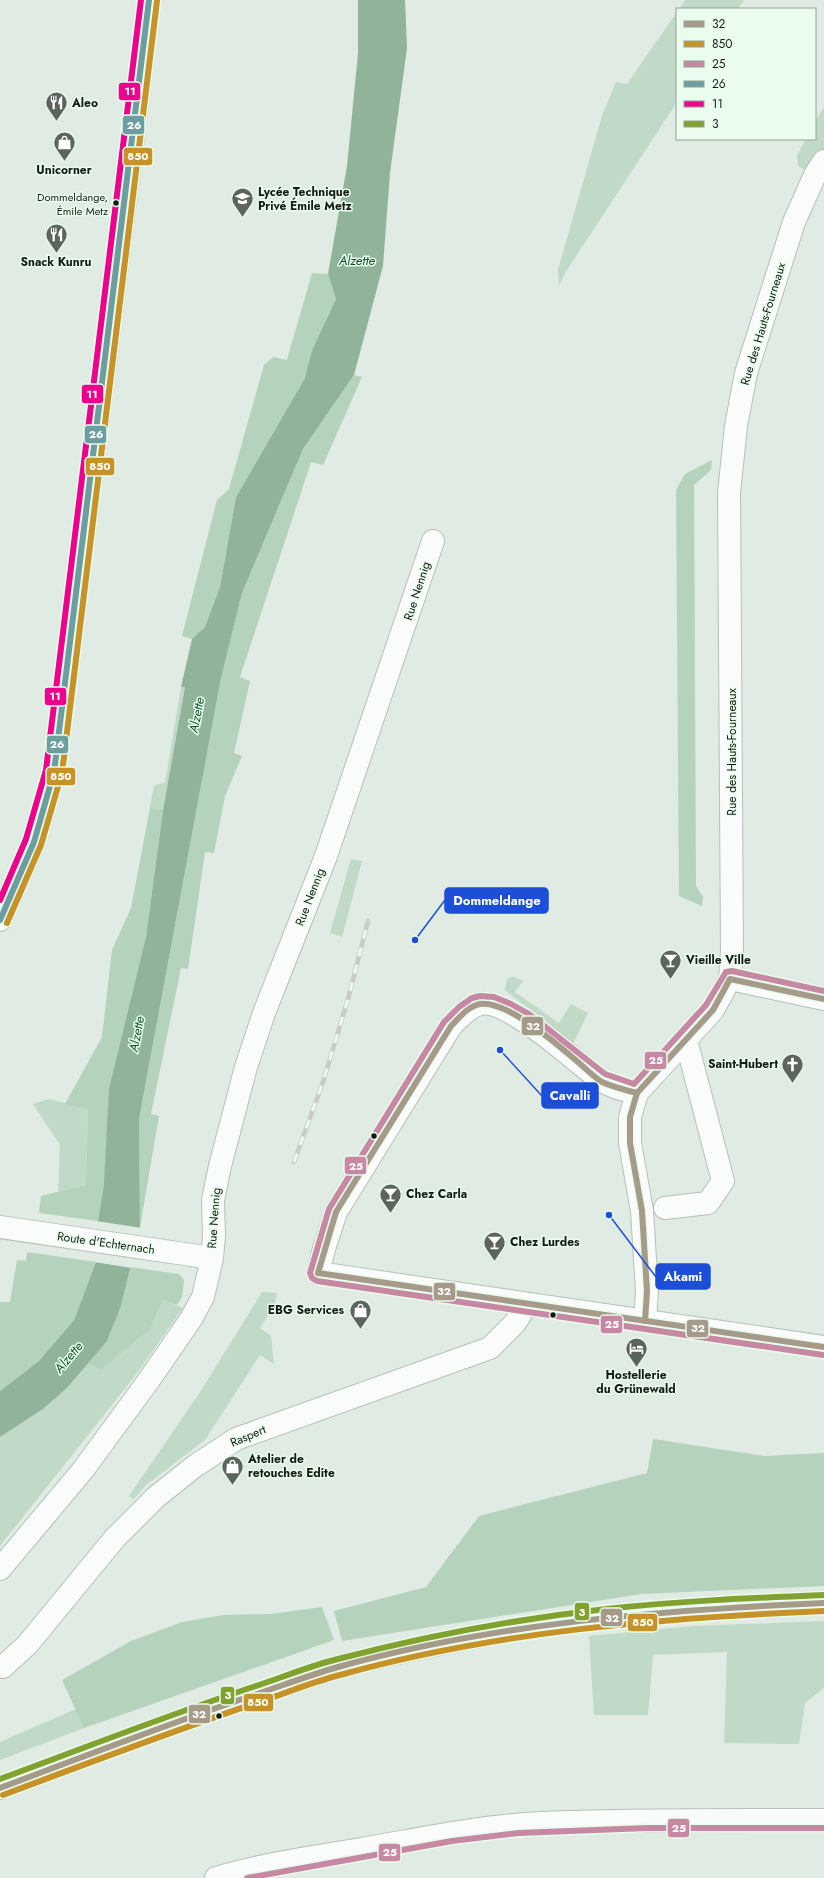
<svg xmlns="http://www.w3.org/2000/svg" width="824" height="1878" font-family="Jost,sans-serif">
	<rect width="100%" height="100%" fill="#e0ebe3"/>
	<!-- green -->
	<g fill="#c1d9c7">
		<polygon points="685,0 744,0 738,9 679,9"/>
		<polygon points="677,12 677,102 565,273 559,286 558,270 602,116 616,82 627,84"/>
		<polygon points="824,107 824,161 815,175 798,166 797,155 806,139 815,139 815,121"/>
		<polygon points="181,687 185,687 163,810 150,808 154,785 165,783"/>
		<polygon points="351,859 362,861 342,937 330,933"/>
		<polygon points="513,976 523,981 515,992 559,1023 571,1004 588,1013 573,1044 505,990 507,979"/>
		<polygon points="49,1099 88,1109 86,1185 58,1192 60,1145 33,1104"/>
		<polygon points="262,1292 277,1293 275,1304 260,1328 271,1336 274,1364 260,1355 205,1440 146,1485 134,1499 129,1496 200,1392"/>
		<polygon points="163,1300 183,1308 138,1372 0,1546 0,1437 43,1409 67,1388 88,1363 101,1370 150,1329"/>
		<polygon points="824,1621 824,1688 805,1703 799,1744 724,1743 727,1652 653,1655 648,1715 594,1715 589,1636 694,1626"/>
		<polygon points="76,1709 84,1728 0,1760 0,1742"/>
	</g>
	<!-- forest -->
	<g fill="#b5d2bc">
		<polygon points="312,273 328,274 336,299 312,350 305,378 236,497 220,587 205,627 192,639 182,636 217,500 229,489 264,365 273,357 287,360"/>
		<polygon points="354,375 362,377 323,465 311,462 240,677 250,681 234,753 242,756 225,796 214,853 205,852 188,969 181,968 151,1114 159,1116 140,1227 139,1119 221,678 242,593 303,449"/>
		<polygon points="712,460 711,470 694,485 696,886 703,897 702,906 679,896 676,490 685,474"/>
		<polygon points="150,808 163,810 146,937 98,1221 39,1213 41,1196 86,1185 88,1109 65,1104 102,1037 112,950 131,908"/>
		<polygon points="27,1252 96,1262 74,1320 39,1361 0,1391 0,1302 10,1302 17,1260 26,1261"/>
		<polygon points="130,1267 179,1274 184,1280 182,1297 177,1305 163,1300 150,1329 101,1370 88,1363 107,1341 121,1306"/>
		<polygon points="653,1439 764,1456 824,1453 824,1586 641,1594 342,1641 334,1611 426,1587 479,1516 647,1473"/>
		<polygon points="322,1607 334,1640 84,1728 62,1680 131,1641 182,1622 224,1615 271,1614"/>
	</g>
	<!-- water -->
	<polygon fill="#91b39a" points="358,0 405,0 407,48 390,173 383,266 354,375 303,449 242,593 221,678 139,1119 140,1227 121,1306 107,1341 67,1388 43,1409 0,1437 0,1391 39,1361 74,1320 96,1262 98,1221 104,1184 109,1089 146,937 163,810 185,687 181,687 192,639 205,627 220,587 236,497 305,378 312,350 336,299 328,274 347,166 358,53"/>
	<!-- pier -->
	<polygon fill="#e0ebe3" points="96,1221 142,1228 132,1268 94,1262"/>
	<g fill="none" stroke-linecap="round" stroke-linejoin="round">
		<defs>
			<g id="street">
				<polyline points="730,979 824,999"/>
				<polyline points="665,1208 708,1203 723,1181 686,1040"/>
				<polyline points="0,1227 212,1258"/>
				<polyline points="0,1569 83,1470 149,1380 191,1319 203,1297 212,1258 214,1236 213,1200 220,1166 246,1067 264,1013 326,856 433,541"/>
				<polyline points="3,1667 27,1645 115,1538 156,1497 195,1466 236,1439 490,1348 515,1323 527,1304"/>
				<path d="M216 1878C263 1864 313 1857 361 1849 420 1839 480 1826 541 1823 635 1819 730 1820 824 1820"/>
			</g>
			<g id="secondary">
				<path d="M637 1093 617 1088 601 1081C578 1063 508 998 480 1004 468 1007 459 1018 451 1026L336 1212 324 1249 318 1273 824 1347"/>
				<polyline points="645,1321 647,1291 642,1211 630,1143 630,1117 637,1093 713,1010 730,979 732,950 729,493 736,426 746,373 794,222 815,175 824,161"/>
			</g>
			<g id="primary">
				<polyline points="0,920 34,842 54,772 132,145 149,0"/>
				<path d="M0 1788C85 1756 170 1722 257 1694 284 1685 311 1675 338 1667 426 1645 516 1627 607 1617 679 1610 751 1606 824 1603"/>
			</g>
		</defs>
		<!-- street casing -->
		<use href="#street" stroke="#b7bfb9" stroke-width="24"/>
		<!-- secondary casing -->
		<use href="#secondary" stroke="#b7bfb9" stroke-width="24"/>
		<!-- primary casing -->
		<use href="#primary" stroke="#b7bfb9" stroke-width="24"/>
		<!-- street -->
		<use href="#street" stroke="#fafcfb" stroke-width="22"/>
		<!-- secondary -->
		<use href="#secondary" stroke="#fafcfb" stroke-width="22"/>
		<!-- primary -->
		<use href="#primary" stroke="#fafcfb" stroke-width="22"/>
		<defs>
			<polyline id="rail" points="294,1162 323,1082 348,999 368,921"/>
		</defs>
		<!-- rail casing -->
		<use href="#rail" stroke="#c8cbc9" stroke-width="4.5"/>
		<!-- rail -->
		<use href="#rail" stroke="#e9fced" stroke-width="3" stroke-dasharray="9" stroke-linecap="butt"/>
		<defs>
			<g id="bus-1">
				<polyline points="318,1273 824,1347"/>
				<path d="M318 1273 336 1212 451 1026C459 1018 468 1006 480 1004 507 1000 558 1045 578 1062 586 1069 594 1077 602 1082 613 1087 625 1090 637 1093"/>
				<polyline points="645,1321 647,1291 642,1211 630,1143 630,1117 637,1093 713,1010 730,979 824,999"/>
				<path d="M0 1788C85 1756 170 1723 257 1694 284 1685 310 1675 338 1667 497 1623 660 1610 824 1603"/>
			</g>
			<g id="bus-2">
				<polyline points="7,923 41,845 62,773 157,1"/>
				<path d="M3 1795C88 1763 173 1731 259 1702 286 1693 312 1682 340 1675 498 1631 661 1618 824 1611"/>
			</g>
			<g id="bus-3">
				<polyline points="823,1355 317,1281 312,1278 310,1273 329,1209 444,1022 459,1007 472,998 480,996 494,997 511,1004 529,1014 605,1074 634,1084 706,1005 726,972 732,971 824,991"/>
				<polyline points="247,1878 452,1841 519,1833 647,1828 824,1828"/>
			</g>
			<polyline id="bus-4" points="0,920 34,842 54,772 149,0"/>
			<polyline id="bus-5" points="0,900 26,839 46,770 141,0"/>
			<path id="bus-6" d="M0 1779C84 1748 168 1715 253 1687 281 1678 309 1666 338 1659 426 1636 516 1619 606 1609 678 1601 751 1598 824 1595"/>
		</defs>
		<!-- bus-1 casing -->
		<use href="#bus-1" stroke="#e9fced" stroke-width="9"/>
		<!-- bus-2 casing -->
		<use href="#bus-2" stroke="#e9fced" stroke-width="9"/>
		<!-- bus-3 casing -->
		<use href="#bus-3" stroke="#e9fced" stroke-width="9"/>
		<!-- bus-4 casing -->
		<use href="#bus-4" stroke="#e9fced" stroke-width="9"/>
		<!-- bus-5 casing -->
		<use href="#bus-5" stroke="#e9fced" stroke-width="9"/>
		<!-- bus-6 casing -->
		<use href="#bus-6" stroke="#e9fced" stroke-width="9"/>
		<!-- bus-1 -->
		<use href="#bus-1" stroke="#a69a8a" stroke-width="6"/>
		<!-- bus-2 -->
		<use href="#bus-2" stroke="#c79227" stroke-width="6"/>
		<!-- bus-3 -->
		<use href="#bus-3" stroke="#c788a4" stroke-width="6"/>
		<!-- bus-4 -->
		<use href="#bus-4" stroke="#6d9e9f" stroke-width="6"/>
		<!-- bus-5 -->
		<use href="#bus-5" stroke="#ed028c" stroke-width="6"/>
		<!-- bus-6 -->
		<use href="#bus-6" stroke="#82a230" stroke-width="6"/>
	</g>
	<!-- icons -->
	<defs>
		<symbol id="restaurant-pin" viewBox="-11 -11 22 30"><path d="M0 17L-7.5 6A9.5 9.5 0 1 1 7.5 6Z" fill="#5c645e" stroke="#e9fced"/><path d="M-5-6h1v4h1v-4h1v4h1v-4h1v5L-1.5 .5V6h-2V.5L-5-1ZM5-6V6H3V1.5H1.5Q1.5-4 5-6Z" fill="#fff"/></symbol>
		<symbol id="shop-pin" viewBox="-11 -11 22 30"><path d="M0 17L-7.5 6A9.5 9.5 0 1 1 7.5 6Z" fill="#5c645e" stroke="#e9fced"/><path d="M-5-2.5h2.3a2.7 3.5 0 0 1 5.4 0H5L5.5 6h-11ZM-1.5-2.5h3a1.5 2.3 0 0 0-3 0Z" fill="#fff"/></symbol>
		<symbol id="school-pin" viewBox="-11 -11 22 30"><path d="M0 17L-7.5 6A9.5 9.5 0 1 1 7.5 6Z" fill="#5c645e" stroke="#e9fced"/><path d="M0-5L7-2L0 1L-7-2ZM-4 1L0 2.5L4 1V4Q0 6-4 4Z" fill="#fff"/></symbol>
		<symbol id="bar-pin" viewBox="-11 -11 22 30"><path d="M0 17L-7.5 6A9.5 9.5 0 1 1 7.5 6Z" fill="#5c645e" stroke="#e9fced"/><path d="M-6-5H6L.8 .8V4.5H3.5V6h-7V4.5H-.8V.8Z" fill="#fff"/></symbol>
		<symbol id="church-pin" viewBox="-11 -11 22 30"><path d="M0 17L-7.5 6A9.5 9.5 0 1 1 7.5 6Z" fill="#5c645e" stroke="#e9fced"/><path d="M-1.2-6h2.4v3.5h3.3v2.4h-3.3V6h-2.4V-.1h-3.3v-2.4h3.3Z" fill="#fff"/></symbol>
		<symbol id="hotel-pin" viewBox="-11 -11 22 30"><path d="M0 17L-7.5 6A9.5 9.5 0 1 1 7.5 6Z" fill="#5c645e" stroke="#e9fced"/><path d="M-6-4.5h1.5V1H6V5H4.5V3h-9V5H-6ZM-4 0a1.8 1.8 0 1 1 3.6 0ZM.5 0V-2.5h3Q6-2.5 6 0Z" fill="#fff"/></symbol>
	</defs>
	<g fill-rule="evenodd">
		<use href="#restaurant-pin" x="44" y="90" width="25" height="34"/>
		<use href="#shop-pin" x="52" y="130" width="25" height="34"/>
		<use href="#school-pin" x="230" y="186" width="25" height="34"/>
		<use href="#restaurant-pin" x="44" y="222" width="25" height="34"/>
		<use href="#bar-pin" x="658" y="948" width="25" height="34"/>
		<use href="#church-pin" x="780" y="1052" width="25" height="34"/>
		<use href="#bar-pin" x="378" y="1182" width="25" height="34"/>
		<use href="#bar-pin" x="482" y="1230" width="25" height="34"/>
		<use href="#shop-pin" x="348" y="1298" width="25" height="34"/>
		<use href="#hotel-pin" x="624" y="1336" width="25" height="34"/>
		<use href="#shop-pin" x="220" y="1454" width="25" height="34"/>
	</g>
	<!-- markers -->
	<g fill="#151c16" stroke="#e9fced" stroke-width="1.5">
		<circle cx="116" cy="203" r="3.5"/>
		<circle cx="374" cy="1136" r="3.5"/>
		<circle cx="553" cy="1315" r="3.5"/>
		<circle cx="219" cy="1716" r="3.5"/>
	</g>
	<g text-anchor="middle" stroke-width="3" stroke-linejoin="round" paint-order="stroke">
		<!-- bus labels -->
		<g font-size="11" fill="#151c16" stroke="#e9fced" text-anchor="end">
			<text x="108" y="201">Dommeldange,<tspan x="108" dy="14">Émile Metz</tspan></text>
		</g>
		<!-- poi labels -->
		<g font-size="12" font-weight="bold" fill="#151c16" stroke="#e9fced" text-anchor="start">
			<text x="72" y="107">Aleo</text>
			<text x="64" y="174" text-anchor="middle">Unicorner</text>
			<text x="258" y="196">Lycée Technique<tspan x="258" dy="14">Privé Émile Metz</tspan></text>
			<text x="56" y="266" text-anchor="middle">Snack Kunru</text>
			<text x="686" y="964">Vieille Ville</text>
			<text x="778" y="1068" text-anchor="end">Saint-Hubert</text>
			<text x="406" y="1198">Chez Carla</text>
			<text x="510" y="1246">Chez Lurdes</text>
			<text x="344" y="1314" text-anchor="end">EBG Services</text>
			<text x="636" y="1379" text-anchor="middle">Hostellerie<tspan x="636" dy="14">du Grünewald</tspan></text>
			<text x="248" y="1463">Atelier de<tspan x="248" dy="14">retouches Edite</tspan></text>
		</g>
		<!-- street labels -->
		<g font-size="12" fill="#151c16" stroke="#e9fced">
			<text transform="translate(763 324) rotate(-73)" y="4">Rue des Hauts-Fourneaux</text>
			<text transform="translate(417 591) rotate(-72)" y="4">Rue Nennig</text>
			<text transform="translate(732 752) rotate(-90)" y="4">Rue des Hauts-Fourneaux</text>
			<text transform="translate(310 897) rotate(-69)" y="4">Rue Nennig</text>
			<text transform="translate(214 1218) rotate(-86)" y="4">Rue Nennig</text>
			<text transform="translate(106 1243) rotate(8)" y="4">Route d'Echternach</text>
			<text transform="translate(248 1436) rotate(-23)" y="4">Raspert</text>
		</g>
		<!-- water labels -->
		<g font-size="13" font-style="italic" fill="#0c552b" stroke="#e9fced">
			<text x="357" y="265">Alzette</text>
			<text transform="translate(196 715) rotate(-79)" y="5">Alzette</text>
			<text transform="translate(136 1034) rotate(-79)" y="5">Alzette</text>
			<text transform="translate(68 1357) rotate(-50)" y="5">Alzette</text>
		</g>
	</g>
	<!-- callouts -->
	<path fill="none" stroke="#1d4ed8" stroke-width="1.5" d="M415 940L445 900M500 1050L542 1096M609 1215L656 1277"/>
	<g fill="#1d4ed8" stroke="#e9fced" stroke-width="1.5">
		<circle cx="415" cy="940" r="4"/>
		<circle cx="500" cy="1050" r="4"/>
		<circle cx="609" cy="1215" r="4"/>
	</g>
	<g fill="#1d4ed8" stroke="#1d4ed8" stroke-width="1.5">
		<rect x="445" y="888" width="103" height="25" rx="4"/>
		<rect x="542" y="1083" width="56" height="25" rx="4"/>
		<rect x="656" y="1264" width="54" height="25" rx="4"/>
	</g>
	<g font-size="13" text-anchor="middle" font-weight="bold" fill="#fff">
		<text x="497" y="905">Dommeldange</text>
		<text x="570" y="1100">Cavalli</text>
		<text x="683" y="1281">Akami</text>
	</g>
	<g stroke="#e9fced" stroke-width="1.5">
		<rect x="118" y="82" width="23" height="19" rx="4" fill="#ed028c"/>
		<rect x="122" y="115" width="23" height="20" rx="4" fill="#6d9e9f"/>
		<rect x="123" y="147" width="30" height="19" rx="4" fill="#c79227"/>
		<rect x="81" y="384" width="23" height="20" rx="4" fill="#ed028c"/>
		<rect x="84" y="425" width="23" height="19" rx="4" fill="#6d9e9f"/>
		<rect x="85" y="457" width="30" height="19" rx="4" fill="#c79227"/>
		<rect x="44" y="687" width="23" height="19" rx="4" fill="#ed028c"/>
		<rect x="46" y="735" width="23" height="19" rx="4" fill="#6d9e9f"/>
		<rect x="46" y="767" width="30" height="19" rx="4" fill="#c79227"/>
		<rect x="521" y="1016" width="23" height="20" rx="4" fill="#a69a8a"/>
		<rect x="644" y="1051" width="23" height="19" rx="4" fill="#c788a4"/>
		<rect x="344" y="1156" width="23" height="19" rx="4" fill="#c788a4"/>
		<rect x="433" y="1282" width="23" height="19" rx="4" fill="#a69a8a"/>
		<rect x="600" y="1315" width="23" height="19" rx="4" fill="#c788a4"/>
		<rect x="686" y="1319" width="23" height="19" rx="4" fill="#a69a8a"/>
		<rect x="574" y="1602" width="16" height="19" rx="4" fill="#82a230"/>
		<rect x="600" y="1608" width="23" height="19" rx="4" fill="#a69a8a"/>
		<rect x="627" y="1613" width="31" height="19" rx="4" fill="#c79227"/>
		<rect x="220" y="1686" width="15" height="19" rx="4" fill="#82a230"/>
		<rect x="243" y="1693" width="31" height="19" rx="4" fill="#c79227"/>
		<rect x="188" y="1704" width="23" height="20" rx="4" fill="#a69a8a"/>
		<rect x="667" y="1818" width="23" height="20" rx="4" fill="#c788a4"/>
		<rect x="378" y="1843" width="23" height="19" rx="4" fill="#c788a4"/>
	</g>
	<g font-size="11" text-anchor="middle" font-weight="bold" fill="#fff">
		<text x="130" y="95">11</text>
		<text x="134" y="129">26</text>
		<text x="138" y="160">850</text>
		<text x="92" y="398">11</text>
		<text x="96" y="438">26</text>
		<text x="100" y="470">850</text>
		<text x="55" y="700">11</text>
		<text x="57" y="748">26</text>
		<text x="61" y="780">850</text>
		<text x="533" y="1030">32</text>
		<text x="656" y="1064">25</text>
		<text x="356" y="1170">25</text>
		<text x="444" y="1295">32</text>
		<text x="612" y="1328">25</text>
		<text x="698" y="1332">32</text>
		<text x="582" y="1616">3</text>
		<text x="612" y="1622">32</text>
		<text x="643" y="1626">850</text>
		<text x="228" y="1699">3</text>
		<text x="258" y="1706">850</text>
		<text x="199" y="1718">32</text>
		<text x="679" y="1832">25</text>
		<text x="390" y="1856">25</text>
	</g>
	<!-- legend -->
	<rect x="676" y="8" width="140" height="132" fill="#e9fced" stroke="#94a297"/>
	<rect x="684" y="21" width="20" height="6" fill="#a69a8a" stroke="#94a297"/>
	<text x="712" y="28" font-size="12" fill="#151c16">32</text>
	<rect x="684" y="41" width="20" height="6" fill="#c79227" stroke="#94a297"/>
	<text x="712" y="48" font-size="12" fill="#151c16">850</text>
	<rect x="684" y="61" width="20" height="6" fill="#c788a4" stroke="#94a297"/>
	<text x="712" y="68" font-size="12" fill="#151c16">25</text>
	<rect x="684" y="81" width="20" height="6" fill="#6d9e9f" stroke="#94a297"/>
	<text x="712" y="88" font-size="12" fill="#151c16">26</text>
	<rect x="684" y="101" width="20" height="6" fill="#ed028c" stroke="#94a297"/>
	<text x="712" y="108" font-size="12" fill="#151c16">11</text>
	<rect x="684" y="121" width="20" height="6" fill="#82a230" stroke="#94a297"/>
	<text x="712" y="128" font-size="12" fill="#151c16">3</text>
</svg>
